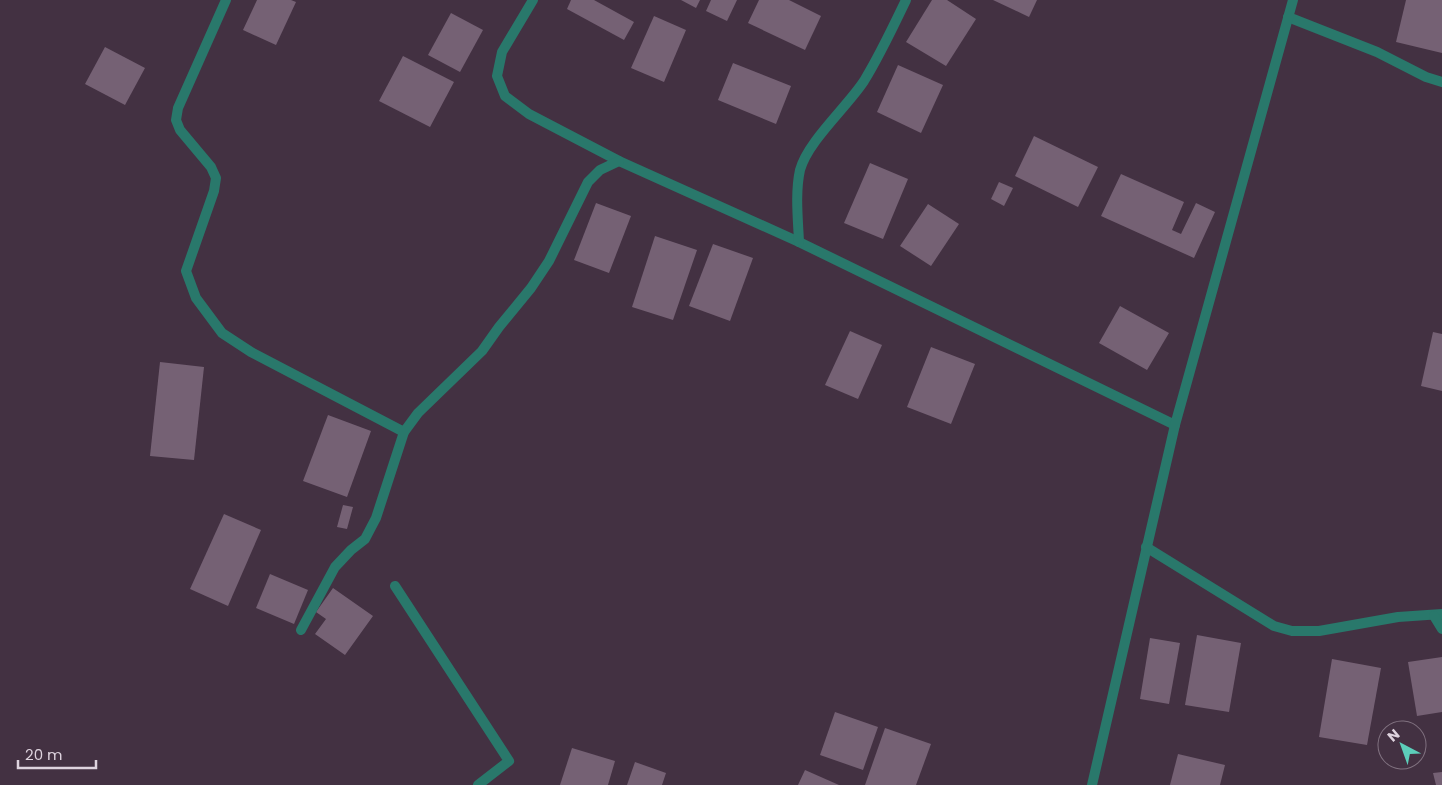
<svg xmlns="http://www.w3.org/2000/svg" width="1442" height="785" font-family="Poppins,sans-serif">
	<rect width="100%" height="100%" fill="#433142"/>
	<!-- building -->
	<g fill="#756174">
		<polygon points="257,0 291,0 296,2 276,45 243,30"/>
		<polygon points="571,0 594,0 634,22 624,40 567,9"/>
		<polygon points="681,0 700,0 696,8"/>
		<polygon points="711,0 737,0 727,21 706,11"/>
		<polygon points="759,0 789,0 821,16 805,50 748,23"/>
		<polygon points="932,0 947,0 976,19 946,66 906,42"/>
		<polygon points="993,0 1037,0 1029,17"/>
		<polygon points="1406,0 1442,0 1442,53 1396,42"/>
		<polygon points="451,13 483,30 460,72 428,55"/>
		<polygon points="654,16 686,30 664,82 631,68"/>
		<polygon points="105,47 145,68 125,105 85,84"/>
		<polygon points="403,56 454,82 430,127 379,101"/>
		<polygon points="733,63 791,86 776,124 718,100"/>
		<polygon points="898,65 943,85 921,133 877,112"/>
		<polygon points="1034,136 1098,167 1078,207 1015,176"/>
		<polygon points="870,163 908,179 883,239 844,223"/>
		<polygon points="1121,174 1184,202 1172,230 1181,234 1196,203 1215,212 1194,258 1101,216"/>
		<polygon points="999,182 1013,188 1004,206 991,199"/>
		<polygon points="596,203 631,216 609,273 574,260"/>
		<polygon points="928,204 959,224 931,266 900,246"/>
		<polygon points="655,236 697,250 673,320 632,307"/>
		<polygon points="713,244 753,258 730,321 689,306"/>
		<polygon points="1120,306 1169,333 1147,370 1099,343"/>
		<polygon points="850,331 882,345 858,399 825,385"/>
		<polygon points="1433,332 1442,334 1442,391 1421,386"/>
		<polygon points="931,347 975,364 951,424 907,407"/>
		<polygon points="160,362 204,367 194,460 150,456"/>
		<polygon points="328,415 371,431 347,497 303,481"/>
		<polygon points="343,505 353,507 347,529 337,527"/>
		<polygon points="224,514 261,530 228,606 190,589"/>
		<polygon points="270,574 308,590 294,624 256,608"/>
		<polygon points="333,588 373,616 345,655 315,634 326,619 316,612"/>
		<polygon points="1197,635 1241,643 1229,712 1185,705"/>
		<polygon points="1150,638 1180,643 1169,704 1140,699"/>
		<polygon points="1442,657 1442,712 1417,716 1408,662"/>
		<polygon points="1332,659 1381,668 1367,745 1319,737"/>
		<polygon points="835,712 878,727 863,770 820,755"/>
		<polygon points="885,728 931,744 916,785 865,785"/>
		<polygon points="572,748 615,761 608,785 560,785"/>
		<polygon points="1178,754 1225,765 1220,785 1170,785"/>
		<polygon points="635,762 666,773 662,785 627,785"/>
		<polygon points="805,770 839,785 798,785"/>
		<polygon points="1442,772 1442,785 1436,785 1433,773"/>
	</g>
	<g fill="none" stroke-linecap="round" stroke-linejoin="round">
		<!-- street -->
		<g stroke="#29786b" stroke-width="10">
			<polyline points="226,0 178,108 176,120 180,130 211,167 216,178 214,191 186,271 196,298 222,333 251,352 404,432"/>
			<polyline points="533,0 502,52 497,76 505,96 529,114 619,161 799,242 1175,425"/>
			<polyline points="1288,17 1377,52 1426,77 1442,82"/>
			<path d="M799 242C798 219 795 193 800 170 808 141 847 107 864 81 880 55 893 27 906 0"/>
			<polyline points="1146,547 1274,626 1292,631 1319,631 1398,617 1442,614"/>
			<polyline points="395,586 509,761 478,785"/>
			<polyline points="1434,616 1442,629"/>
			<polyline points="301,630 335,567 351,550 365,539 376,518 404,432 418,413 482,351 499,327 531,288 549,261 588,182 600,170 619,161"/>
			<polyline points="1092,785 1175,425 1293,0"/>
		</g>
	</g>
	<!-- north arrow -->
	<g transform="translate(1402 745) rotate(319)"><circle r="24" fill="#433142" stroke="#817280"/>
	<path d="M0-4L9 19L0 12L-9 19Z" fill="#5cceba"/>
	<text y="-8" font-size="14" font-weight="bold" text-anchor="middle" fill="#ded3de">N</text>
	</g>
	<!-- scale -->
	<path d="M18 760v8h78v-8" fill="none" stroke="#ded3de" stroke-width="2.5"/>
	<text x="25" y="760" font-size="15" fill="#ded3de" stroke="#433142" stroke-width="4" paint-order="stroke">20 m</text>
</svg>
